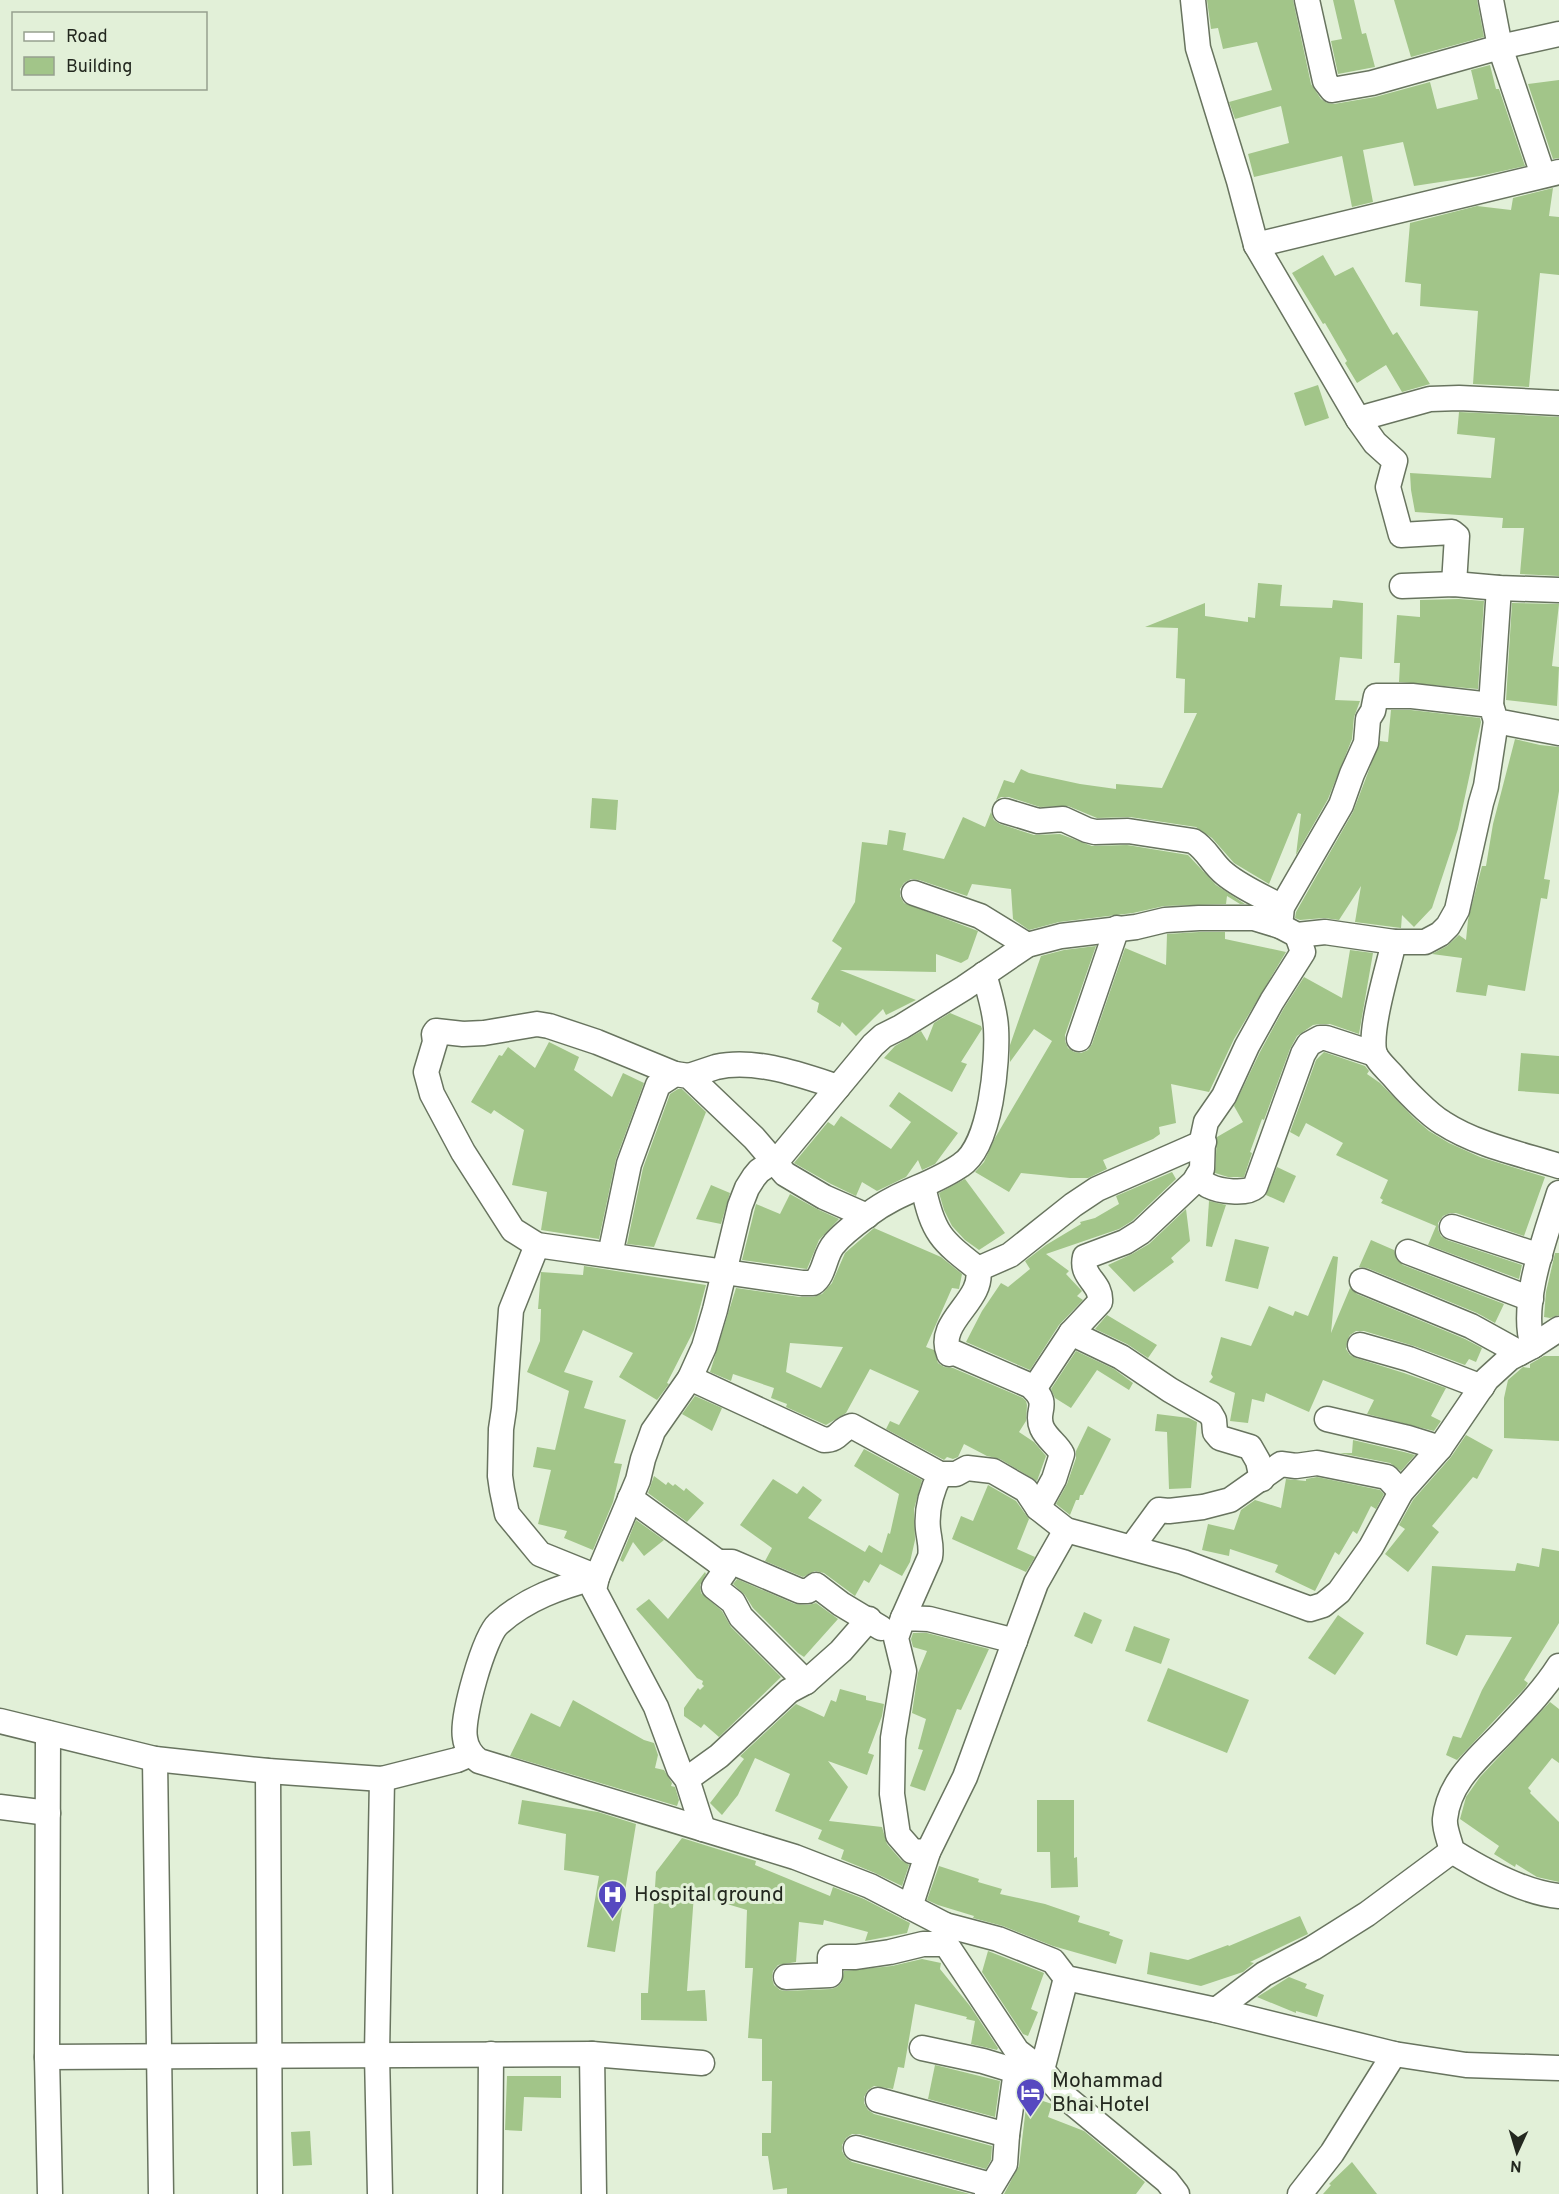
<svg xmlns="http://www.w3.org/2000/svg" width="1559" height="2194" font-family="Overpass,sans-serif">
	<rect width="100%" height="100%" fill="#e2f0d8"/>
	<!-- building -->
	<g fill="#a2c589" fill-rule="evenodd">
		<polygon points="1207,0 1293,0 1311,84 1321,99 1327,103 1334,104 1375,97 1430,82 1437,109 1478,99 1471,70 1490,65 1496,89 1499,89 1525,166 1480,176 1414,186 1403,142 1363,150 1373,202 1352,207 1342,156 1254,177 1248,154 1289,143 1281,106 1235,119 1229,102 1272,90 1257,42 1223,49 1218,28 1211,29"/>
		<polygon points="1333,0 1354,0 1362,34 1366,33 1375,67 1338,74 1331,41 1342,39"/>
		<polygon points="1394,0 1477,0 1484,37 1411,57"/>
		<polygon points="1559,80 1559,158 1553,159 1528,84"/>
		<polygon points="1553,188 1549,216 1559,217 1559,275 1540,273 1529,387 1473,384 1478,311 1420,306 1421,284 1405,282 1410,223 1477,206 1511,210 1513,198"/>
		<polygon points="1323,255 1335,276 1353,267 1393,335 1397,332 1430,384 1402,392 1386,365 1357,383 1345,363 1347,361 1325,323 1323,324 1292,273"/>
		<polygon points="1318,385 1329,418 1305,426 1294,393"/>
		<polygon points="1459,412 1559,417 1559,576 1520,574 1524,528 1502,528 1503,518 1415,512 1411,490 1410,473 1491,478 1495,438 1457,434"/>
		<polygon points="1258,583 1282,585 1280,606 1332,608 1333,600 1363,603 1362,659 1340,657 1335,700 1360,701 1354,717 1352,739 1328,799 1296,855 1301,814 1298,813 1269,884 1234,863 1212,838 1196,827 1130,817 1097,818 1068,806 1040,807 1009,797 1001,797 996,800 1004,780 1014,783 1021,769 1029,773 1080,784 1116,789 1116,784 1162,788 1197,713 1184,713 1185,679 1176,678 1178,628 1145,627 1205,603 1205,616 1248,622 1248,617 1255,618"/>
		<polygon points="1459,599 1484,601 1478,689 1399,682 1400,663 1394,663 1397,615 1420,617 1420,600"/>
		<polygon points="1512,603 1559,604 1552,666 1559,667 1557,706 1506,700"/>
		<polygon points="1391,710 1411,710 1480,718 1481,722 1458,829 1432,908 1414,927 1402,915 1401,928 1355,922 1361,886 1339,920 1324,918 1300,920 1295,918 1296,912 1353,812 1380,741 1388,742"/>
		<polygon points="1515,739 1540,745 1559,747 1559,791 1544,879 1550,880 1547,899 1541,898 1525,991 1488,985 1486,996 1456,992 1462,958 1432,954 1447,946 1459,935 1466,940 1468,920 1482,866 1486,866 1493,824"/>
		<polygon points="592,798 618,800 616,830 590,828"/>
		<polygon points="991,812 994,820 1000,824 1034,835 1060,834 1092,846 1127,845 1188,855 1216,885 1245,904 1240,904 1227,896 1226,904 1164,906 1133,913 1059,922 1029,930 1013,919 1011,889 972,884 967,896 919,880 911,879 904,883 900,889 900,896 904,903 978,931 968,959 961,963 936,954 936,972 840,970 916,1000 886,1015 883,1009 856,1036 842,1022 840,1027 817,1012 819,1003 811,999 842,948 832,941 855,902 862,842 887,845 889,830 906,833 903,850 944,859 963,817 985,827"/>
		<polygon points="1199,932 1225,932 1225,939 1286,952 1234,1039 1209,1092 1171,1084 1176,1123 1159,1127 1160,1134 1153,1139 1103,1160 1107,1169 1088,1178 1070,1178 1021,1173 1009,1192 975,1172 984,1162 995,1138 1052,1041 1034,1029 1010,1062 1010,1045 1041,956 1064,950 1096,946 1065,1035 1065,1041 1068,1048 1074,1052 1081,1053 1088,1050 1092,1044 1125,948 1166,965 1167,934"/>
		<polygon points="1350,950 1373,953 1359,1034 1330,1024 1320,1024 1313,1025 1297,1036 1290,1049 1264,1120 1262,1119 1250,1152 1252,1153 1244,1177 1228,1177 1215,1173 1217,1137 1243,1122 1234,1106 1260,1052 1284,1008 1304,977 1342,998"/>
		<polygon points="950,1013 981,1026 982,1029 961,1062 967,1064 952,1092 884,1058 895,1046 921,1031 927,1041 934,1023"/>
		<polygon points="549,1042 579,1057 574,1070 612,1097 623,1073 644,1083 616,1159 599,1239 541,1230 547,1192 512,1185 524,1130 494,1110 491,1114 471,1102 499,1055 502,1056 508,1047 535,1068"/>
		<polygon points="1324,1052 1365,1066 1369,1071 1367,1074 1380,1083 1414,1118 1429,1131 1449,1143 1480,1157 1545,1177 1524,1236 1456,1213 1450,1213 1443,1216 1438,1223 1438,1229 1441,1236 1447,1240 1522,1265 1519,1279 1428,1245 1436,1226 1381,1203 1383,1200 1380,1198 1388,1180 1336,1155 1343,1143 1306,1123 1299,1137 1290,1132 1316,1060"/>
		<polygon points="1521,1053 1559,1056 1559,1094 1518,1091"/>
		<polygon points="678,1089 682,1089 706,1112 654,1247 627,1244 643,1168 670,1094"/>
		<polygon points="899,1092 958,1133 935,1164 922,1170 918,1160 906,1177 877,1191 862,1182 856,1196 831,1184 794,1163 828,1122 834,1126 841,1116 891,1149 911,1122 889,1106"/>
		<polygon points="1277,1167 1296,1176 1284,1203 1266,1195"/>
		<polygon points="1172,1172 1176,1179 1132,1221 1119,1229 1046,1254 1069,1271 1066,1274 1082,1291 1077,1296 1083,1300 1059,1325 1030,1370 966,1342 982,1311 1001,1283 1008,1287 1030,1269 1025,1261 1046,1245 1081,1224 1080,1222 1095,1218 1119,1204 1116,1196"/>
		<polygon points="965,1179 1005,1233 979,1250 965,1240 952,1226 944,1210 939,1193"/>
		<polygon points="711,1185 730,1193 721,1224 696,1219"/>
		<polygon points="790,1194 817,1209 839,1219 819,1240 807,1269 742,1260 756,1204 780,1214"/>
		<polygon points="1209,1201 1226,1205 1212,1247 1206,1246"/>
		<polygon points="1186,1209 1190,1241 1171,1258 1174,1262 1134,1292 1108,1265 1132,1254 1149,1244"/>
		<path d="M874 1228 941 1257 962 1274 959 1289 952 1288 926 1347 934 1350 938 1363 944 1367 953 1368 1023 1398 1026 1401 1027 1405 1026 1421 1019 1432 1034 1442 1046 1456 1037 1481 1000 1459 987 1456 964 1444 958 1457 953 1459 947 1457 944 1460 886 1429 890 1421 899 1425 919 1391 870 1369 846 1413 826 1425 786 1407 787 1404 771 1398 774 1388 733 1374 731 1381 710 1372 736 1288 800 1297H813L822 1294 832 1283 845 1253ZM790 1343 843 1347 821 1388 786 1372Z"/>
		<polygon points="1235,1239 1269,1247 1258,1289 1225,1281"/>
		<polygon points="1371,1240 1394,1250 1397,1260 1403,1265 1504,1304 1495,1323 1477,1313 1367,1268 1359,1267"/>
		<polygon points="1555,1253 1559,1253 1559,1315 1550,1318 1544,1317 1546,1292"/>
		<polygon points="1333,1256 1338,1257 1331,1333 1350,1288 1357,1294 1465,1339 1482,1348 1476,1362 1469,1359 1465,1365 1414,1346 1364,1331 1356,1331 1350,1335 1347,1341 1346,1349 1350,1355 1356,1358 1404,1373 1446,1388 1431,1416 1441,1421 1434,1431 1367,1414 1374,1400 1323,1380 1309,1412 1266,1393 1264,1402 1252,1399 1248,1423 1230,1421 1235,1393 1209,1382 1213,1377 1211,1374 1221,1337 1251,1346 1269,1306 1293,1316 1295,1311 1308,1316"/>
		<polygon points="584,1266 706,1285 694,1330 667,1383 669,1384 657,1400 619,1377 633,1353 583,1330 564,1372 593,1381 584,1408 626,1420 614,1463 622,1464 613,1502 593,1550 564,1538 567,1531 538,1524 551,1470 533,1467 537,1447 555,1450 569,1391 527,1372 540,1341 541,1309 538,1309 541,1272 583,1275"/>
		<polygon points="1107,1315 1157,1345 1148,1358 1127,1344 1095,1329"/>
		<polygon points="1076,1351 1114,1369 1133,1383 1129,1390 1097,1370 1071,1408 1055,1398 1051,1389"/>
		<polygon points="1544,1356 1559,1356 1559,1441 1504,1438 1504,1398 1508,1380 1523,1367 1530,1368 1530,1364"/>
		<polygon points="695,1396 722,1408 712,1431 682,1414"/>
		<polygon points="1157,1414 1189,1418 1197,1422 1191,1488 1169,1489 1167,1432 1155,1431"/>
		<polygon points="1088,1426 1111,1439 1083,1495 1080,1495 1079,1500 1076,1500 1070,1515 1056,1504 1067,1484 1076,1458 1076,1451"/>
		<polygon points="1466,1435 1493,1450 1477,1479 1473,1477 1432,1526 1439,1532 1408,1572 1385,1554 1405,1529 1399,1525 1413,1500 1451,1457"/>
		<polygon points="1353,1440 1404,1452 1415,1455 1401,1471 1390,1463 1339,1453 1352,1453"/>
		<polygon points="864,1449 922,1480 914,1509 915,1540 910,1562 902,1576 880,1564 869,1583 864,1580 855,1596 824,1573 815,1571 803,1577 765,1561 772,1548 740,1525 773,1479 797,1494 803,1486 822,1500 808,1518 865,1552 869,1545 882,1553 888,1533 890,1534 899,1494 854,1466"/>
		<polygon points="654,1476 666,1485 668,1482 673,1486 675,1484 684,1491 686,1488 704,1503 687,1522 648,1493"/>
		<polygon points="1317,1477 1380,1490 1384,1494 1376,1509 1371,1506 1357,1534 1353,1531 1339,1555 1335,1552 1315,1591 1275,1572 1278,1565 1230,1549 1229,1556 1202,1550 1208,1524 1234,1530 1241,1510 1255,1500 1281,1508 1286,1479 1306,1481 1306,1479"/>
		<polygon points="988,1485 1016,1501 1029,1519 1017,1549 1035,1557 1026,1572 952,1539 961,1516 973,1521"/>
		<polygon points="636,1520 664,1540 644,1556 633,1542 623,1562 620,1560"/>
		<polygon points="1542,1548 1559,1551 1559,1623 1524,1680 1528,1683 1525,1688 1457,1760 1446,1755 1453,1736 1461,1738 1482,1690 1512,1637 1466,1635 1457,1656 1426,1644 1432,1566 1515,1571 1517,1563 1539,1567"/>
		<polygon points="705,1572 706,1574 700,1585 701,1593 722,1611 731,1627 781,1677 719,1737 704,1724 701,1728 684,1716 684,1708 698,1688 700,1690 704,1686 702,1684 703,1681 697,1678 636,1609 649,1599 668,1619"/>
		<polygon points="737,1579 795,1604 808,1605 816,1603 838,1619 804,1657 798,1653 753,1608 745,1595 733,1584"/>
		<polygon points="1084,1612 1102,1620 1092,1644 1074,1636"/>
		<polygon points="1338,1615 1364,1633 1335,1675 1308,1658"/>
		<polygon points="1134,1626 1170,1639 1161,1664 1125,1651"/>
		<polygon points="913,1633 927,1633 989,1649 961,1710 957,1709 925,1791 910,1786 923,1750 918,1749 926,1719 912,1713 918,1673 927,1651 913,1647 911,1639"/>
		<polygon points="1168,1668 1249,1700 1227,1753 1147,1721"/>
		<polygon points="840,1689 866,1696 866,1700 884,1704 882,1716 868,1753 874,1755 867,1775 828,1761 848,1787 829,1821 882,1827 887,1844 901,1860 909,1865 902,1886 875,1873 841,1859 844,1850 818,1839 822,1830 775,1811 790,1774 755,1758 738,1795 722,1815 710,1803 744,1759 740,1756 796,1704 824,1717 831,1700 836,1702"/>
		<polygon points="573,1700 644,1740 654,1743 658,1755 655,1768 664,1770 672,1783 671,1786 675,1787 679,1800 677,1806 510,1756 531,1713 560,1727"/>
		<polygon points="1550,1702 1559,1709 1559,1763 1552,1758 1528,1788 1531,1791 1530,1793 1559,1822 1559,1882 1537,1877 1516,1864 1515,1867 1494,1854 1499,1846 1460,1819 1466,1797 1480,1777"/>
		<polygon points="522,1800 598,1812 636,1824 615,1952 587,1947 599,1876 564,1870 566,1834 518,1824"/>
		<polygon points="1037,1800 1074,1800 1074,1858 1077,1857 1078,1887 1051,1888 1050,1852 1037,1852"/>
		<polygon points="682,1838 756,1861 755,1865 830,1896 833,1887 864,1899 910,1923 907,1933 865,1941 868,1932 824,1920 823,1925 799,1922 796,1962 778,1965 773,1971 772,1978 774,1985 780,1990 786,1991 831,1989 837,1987 842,1982 844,1971 892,1966 922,1959 941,1963 940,1969 970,2006 998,2048 997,2050 971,2044 975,2021 966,2019 967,2017 915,2004 904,2068 898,2067 893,2089 874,2086 868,2090 864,2097 864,2103 868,2110 874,2114 992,2146 991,2160 986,2169 859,2134 852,2134 846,2138 842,2145 842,2151 846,2158 852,2162 970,2194 787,2194 787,2188 773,2190 768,2156 762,2156 762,2133 771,2133 772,2081 762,2081 762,2039 748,2038 753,1968 745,1968 747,1910 694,1894 687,1991 705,1990 707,2021 641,2020 641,1993 648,1993 656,1872"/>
		<polygon points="939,1866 979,1879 978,1882 1002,1889 1000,1894 1045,1904 1080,1916 1078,1922 1110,1932 1109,1935 1123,1940 1116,1964 1053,1946 1003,1926 973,1918 974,1916 938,1905 927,1900"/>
		<polygon points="1300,1916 1308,1934 1250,1962 1254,1963 1243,1972 1201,1986 1147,1974 1150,1952 1188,1960 1228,1945 1229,1946"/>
		<polygon points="988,1951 1044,1973 1031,2009 1038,2012 1028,2036 1023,2034 982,1972"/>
		<polygon points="1289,1977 1307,1984 1305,1988 1324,1995 1317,2017 1296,2011 1296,2013 1257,1997"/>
		<polygon points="935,2065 1000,2081 995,2117 928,2099"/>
		<polygon points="507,2076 561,2076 561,2098 524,2097 522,2131 505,2130"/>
		<polygon points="1028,2090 1038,2093 1037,2099 1052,2104 1048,2117 1084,2131 1145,2182 1136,2194 1004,2194 1019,2166"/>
		<polygon points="310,2131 312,2165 293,2166 291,2132"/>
		<polygon points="1352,2162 1377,2194 1323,2194 1331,2185 1329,2184"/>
	</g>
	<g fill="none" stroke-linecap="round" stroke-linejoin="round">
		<defs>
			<g id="street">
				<polyline points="1193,0 1198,48 1239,181 1256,245 1358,419 1375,443 1395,461 1388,487 1401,535 1452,532 1457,536 1454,584"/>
				<polyline points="1307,0 1325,81 1332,90 1372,83 1500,47 1559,34"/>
				<polyline points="1491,0 1500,47 1543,175"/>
				<polyline points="1256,245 1559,172"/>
				<polyline points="1358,419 1430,399 1459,398 1559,403"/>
				<polyline points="1402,586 1454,584 1499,588 1559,590"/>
				<polyline points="1491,705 1499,588"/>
				<path d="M1005 811 1038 821 1063 819 1087 830 1095 832 1128 831 1193 841C1207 849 1212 864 1225 874 1242 888 1264 897 1282 907"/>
				<polyline points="914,893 980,916 1027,945"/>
				<polyline points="1280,926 1282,907 1341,805 1352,774 1366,743 1368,719 1373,711 1376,696 1412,696 1491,705 1496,721 1559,733"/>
				<path d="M1394 942C1388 968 1370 1026 1374 1051 1376 1060 1387 1069 1393 1076 1404 1089 1429 1115 1443 1123 1477 1145 1521 1154 1559 1166"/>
				<polyline points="1079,1039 1117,928"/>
				<path d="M675 1074 597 1042 549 1026 537 1024 484 1033 463 1034 436 1031 434 1034 435 1042 426 1072 432 1094 463 1152 513 1230 537 1245 802 1283H813C825 1275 824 1255 834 1244 844 1232 857 1223 869 1214 899 1191 931 1186 961 1165 991 1146 998 1061 996 1028 995 1009 989 992 984 974"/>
				<path d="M689 1076C698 1073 707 1070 716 1067 755 1058 801 1075 838 1087"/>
				<path d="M1198 1176C1202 1180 1204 1184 1209 1186 1219 1191 1246 1195 1255 1187L1303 1054 1309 1044 1320 1038H1326L1375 1054"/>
				<path d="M923 1186C933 1234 941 1240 978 1269 985 1301 935 1321 949 1354L955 1353 1031 1386C1052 1406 1034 1410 1042 1428 1047 1439 1058 1445 1062 1454L1054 1479 1038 1508"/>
				<polyline points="1452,1227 1540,1256"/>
				<polyline points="537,1245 511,1310 504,1409 501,1429 500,1476 502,1490 507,1514 540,1554 597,1577"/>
				<polyline points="1408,1252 1531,1299"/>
				<polyline points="610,1255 629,1164 658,1085 675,1074 689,1076 754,1138 785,1174 824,1197 867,1216"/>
				<polyline points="978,1269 1010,1255 1073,1205 1097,1189 1204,1142"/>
				<polyline points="1362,1281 1471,1326 1520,1353"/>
				<polyline points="1071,1333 1121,1357 1170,1390 1210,1413 1214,1420 1215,1432 1220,1438 1250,1447 1258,1461 1262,1479"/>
				<polyline points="1360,1345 1409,1359 1482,1387"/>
				<path d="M1533 1346C1519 1304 1546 1235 1559 1193"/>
				<polyline points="690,1378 704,1347 715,1310 740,1206 747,1188 754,1177 759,1171 781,1156 873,1045 883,1036 901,1027 964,988 1027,945 1061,936 1136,927 1165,920 1199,918 1254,918 1280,926 1297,935 1325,932 1394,942 1425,942 1440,934 1448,926 1457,910 1481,803 1486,786 1496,721"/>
				<path d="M1034 1389 1071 1333 1100 1302C1102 1282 1080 1278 1085 1257L1125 1242 1141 1232 1194 1182 1202 1169 1203 1136 1206 1122 1224 1096 1247 1046 1272 1001 1303 952 1297 935"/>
				<polyline points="1327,1419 1408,1438 1440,1448"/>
				<polyline points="630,1498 718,1562 725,1571 714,1587 733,1602 741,1617 806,1682"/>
				<polyline points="1132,1547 1159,1510 1169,1511 1203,1507 1230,1500 1281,1464 1296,1466 1317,1463 1387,1477 1401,1492"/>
				<polyline points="718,1562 732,1562 800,1591 808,1591 816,1585 841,1604 881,1628"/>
				<path d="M597 1577C560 1587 527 1598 498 1624 484 1637 461 1718 465 1738 466 1747 472 1756 479 1761L795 1857 870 1886 945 1925 998 1939 1053 1961 1066 1978 1216 2010 1394 2054 1466 2065 1559 2068"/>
				<path d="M903 1618 930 1557C932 1547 929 1539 928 1529 926 1509 931 1492 940 1474"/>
				<path d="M1559 1666C1545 1688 1527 1707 1509 1726 1484 1754 1449 1778 1445 1819 1444 1829 1450 1841 1452 1851 1481 1869 1524 1893 1559 1896"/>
				<polyline points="0,1721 155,1759 268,1771 382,1779 457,1760 471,1754"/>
				<polyline points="48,1733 47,2057 50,2194"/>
				<polyline points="155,1759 161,2194"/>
				<polyline points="268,1771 270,2194"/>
				<polyline points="687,1779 719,1756 789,1691 806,1682 841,1651 869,1619"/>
				<polyline points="0,1807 48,1813"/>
				<path d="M703 1829 687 1779 679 1769 656 1707 594 1590 597 1577 638 1480 643 1459 653 1431 690 1378 824 1440C840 1440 839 1429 852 1426L940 1474H956L967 1468 993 1471 1026 1490 1038 1508 1066 1530 1183 1562 1310 1609 1323 1605 1339 1592 1371 1547 1401 1492 1440 1448 1487 1379 1510 1358 1533 1346 1559 1329"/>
				<polyline points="928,1852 912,1851 898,1835 892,1794 893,1738 904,1671 896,1638 903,1618 929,1619 1015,1641"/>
				<polyline points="910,1907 928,1852 965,1777 1036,1583 1066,1530"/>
				<polyline points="945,1925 946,1944 1017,2051 1042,2070 1064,2096 1167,2181 1177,2194"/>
				<polyline points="786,1977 830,1975 830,1957 856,1957 890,1952 923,1944 946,1944"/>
				<polyline points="1216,2010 1264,1974 1313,1948 1367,1914 1452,1851"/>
				<polyline points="922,2048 983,2061 1016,2071"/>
				<polyline points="592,2054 594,2194"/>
				<polyline points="47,2057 592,2054 702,2063"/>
				<polyline points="1042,2070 1066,1978"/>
				<polyline points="878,2100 1007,2135"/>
				<polyline points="856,2148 991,2185"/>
				<polyline points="380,2194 377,2054 382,1779"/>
				<polyline points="490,2194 491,2054"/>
				<polyline points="987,2194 1005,2164 1007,2135 1016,2071 1042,2070"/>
				<polyline points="1300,2194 1332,2153 1394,2054"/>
			</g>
		</defs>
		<!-- street casing -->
		<use href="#street" stroke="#68745f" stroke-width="27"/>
		<!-- street -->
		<use href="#street" stroke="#fff" stroke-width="24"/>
	</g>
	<!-- icons -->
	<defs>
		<symbol id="hospital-pin" viewBox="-11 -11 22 30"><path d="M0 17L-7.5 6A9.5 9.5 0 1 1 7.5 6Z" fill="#5649c0" stroke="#e2f0d8"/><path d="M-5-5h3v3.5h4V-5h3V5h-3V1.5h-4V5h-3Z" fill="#fff"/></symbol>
		<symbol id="hotel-pin" viewBox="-11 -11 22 30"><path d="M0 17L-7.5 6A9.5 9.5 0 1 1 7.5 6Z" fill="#5649c0" stroke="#e2f0d8"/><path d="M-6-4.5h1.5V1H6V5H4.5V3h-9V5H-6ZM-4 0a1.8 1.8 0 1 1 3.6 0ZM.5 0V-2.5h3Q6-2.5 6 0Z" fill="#fff"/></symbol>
	</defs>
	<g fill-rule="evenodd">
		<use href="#hospital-pin" x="596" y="1878" width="33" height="45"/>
		<use href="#hotel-pin" x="1014" y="2076" width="33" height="45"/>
	</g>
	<g text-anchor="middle" stroke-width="6" stroke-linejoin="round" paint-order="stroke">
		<!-- poi labels -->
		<g font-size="21" fill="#23281f" stroke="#e2f0d8" text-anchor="start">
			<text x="634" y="1901">Hospital ground</text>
			<text x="1052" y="2087">Mohammad<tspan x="1052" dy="24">Bhai Hotel</tspan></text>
		</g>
	</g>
	<!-- legend -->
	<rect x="12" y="12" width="195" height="78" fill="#e2f0d8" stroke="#96a08e" stroke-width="1.5"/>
	<rect x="24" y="32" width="30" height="9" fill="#ffffff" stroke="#96a08e" stroke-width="1.5"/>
	<text x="66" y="42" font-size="18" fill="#23281f">Road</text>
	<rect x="24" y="57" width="30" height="18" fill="#a2c589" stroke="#96a08e" stroke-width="1.5"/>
	<text x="66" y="72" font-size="18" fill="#23281f">Building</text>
	<!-- north arrow -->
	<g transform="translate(1517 2152) rotate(184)" stroke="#e2f0d8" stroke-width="4.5" paint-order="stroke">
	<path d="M0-4.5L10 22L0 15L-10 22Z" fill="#23281f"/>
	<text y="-9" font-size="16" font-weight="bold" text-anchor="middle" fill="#23281f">N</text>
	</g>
</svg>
